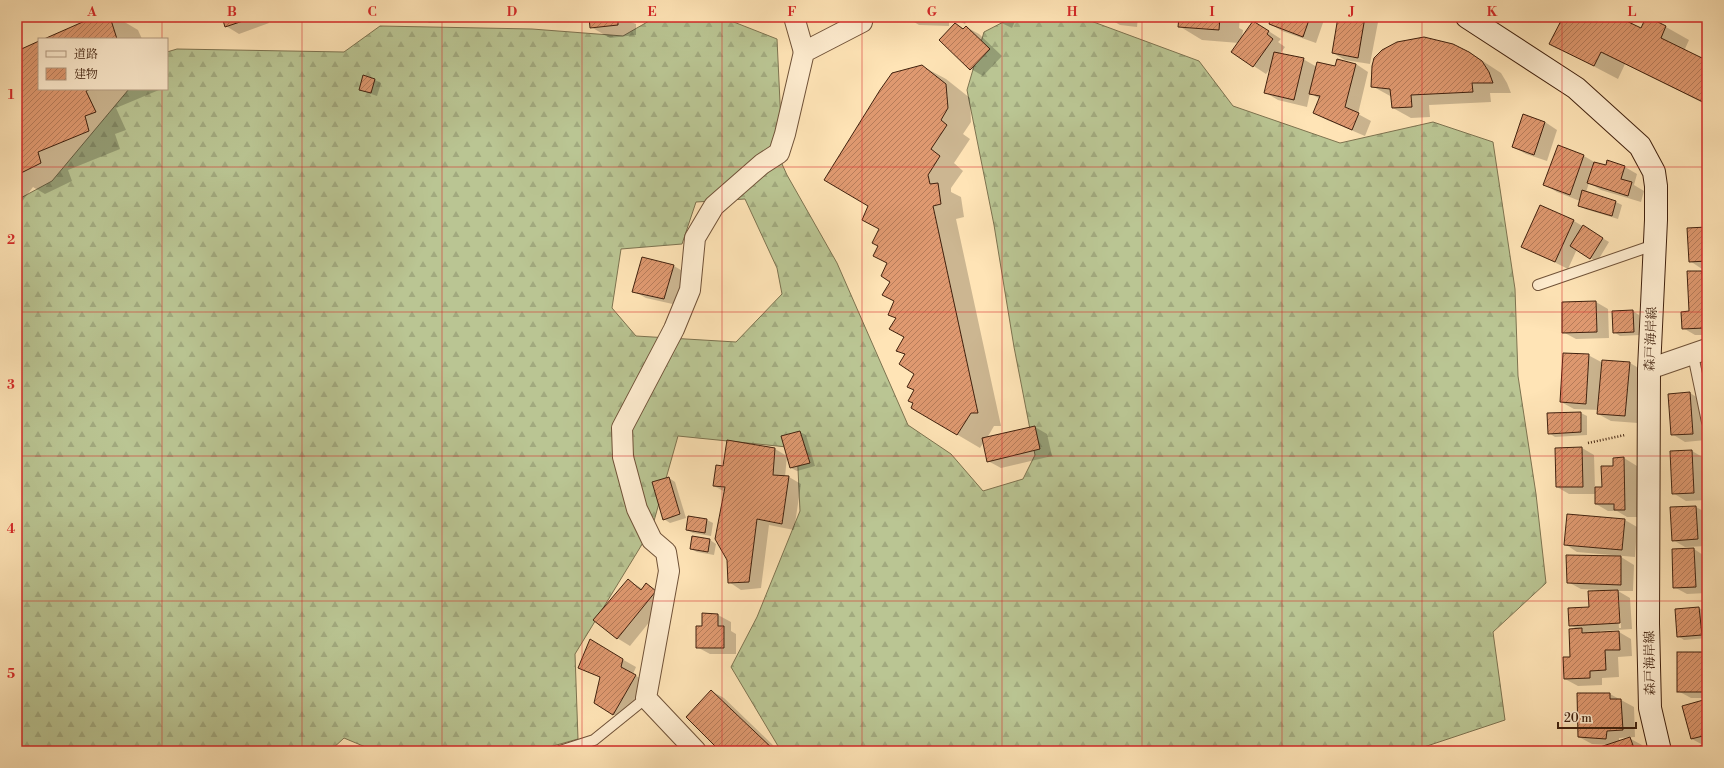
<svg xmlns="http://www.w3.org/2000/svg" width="1724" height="768" font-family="'Libre Bodoni','Noto Serif JP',serif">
	<defs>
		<pattern id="forest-firs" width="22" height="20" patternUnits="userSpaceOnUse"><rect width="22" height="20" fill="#bac593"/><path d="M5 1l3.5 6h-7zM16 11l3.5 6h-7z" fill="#a1a97e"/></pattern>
		<pattern id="building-hatch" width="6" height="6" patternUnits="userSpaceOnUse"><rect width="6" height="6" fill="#df9970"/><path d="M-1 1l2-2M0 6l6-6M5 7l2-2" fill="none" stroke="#b67c5a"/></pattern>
	</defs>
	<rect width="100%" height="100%" fill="#ffe4b6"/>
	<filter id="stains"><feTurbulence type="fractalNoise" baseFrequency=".005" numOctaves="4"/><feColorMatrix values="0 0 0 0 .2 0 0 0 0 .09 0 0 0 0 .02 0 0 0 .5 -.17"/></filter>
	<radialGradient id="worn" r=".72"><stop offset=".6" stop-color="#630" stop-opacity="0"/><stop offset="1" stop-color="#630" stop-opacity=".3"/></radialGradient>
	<!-- forest -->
	<path fill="url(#forest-firs)" stroke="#7d7350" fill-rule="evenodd" d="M656 17H721L777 39 781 124 772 142 787 175 837 263 908 425 951 454 983 491 1023 479 1035 455 1014 347 994 225 967 90 984 32 1013 17H1080L1199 61 1233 106 1340 143 1433 122 1493 142 1515 289 1518 376 1536 494 1546 583 1493 632 1505 720 1412 751H781L731 667 757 617 800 511 797 448 678 436 652 528 575 654 578 739 535 751H375L344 738 330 751H17V200L52 181 129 89H167V52L177 49 344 52 380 26 532 29 623 36ZM745 199 777 268 782 294 736 342 636 336 612 308 621 249 682 244 696 202Z"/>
	<!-- shadow -->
	<g fill="#0003" fill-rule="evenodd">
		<polygon points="96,17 116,17 138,30 142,39 47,39"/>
		<polygon points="180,17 211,17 211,18 196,21 191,18 184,19"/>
		<polygon points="223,17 267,17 269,23 239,34 226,26"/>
		<polygon points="386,17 451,17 450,22 429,23 420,17"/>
		<polygon points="590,17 631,17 631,22 636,24 636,35 610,38 591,27"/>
		<polygon points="906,17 949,17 949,26 919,25"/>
		<polygon points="951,17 968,17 965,24"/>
		<polygon points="989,17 1017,17 1012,28"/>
		<polygon points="1106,17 1138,17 1137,27 1120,25"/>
		<polygon points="1180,17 1240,17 1239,28 1243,30 1242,38 1254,22 1281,39 1278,42 1285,47 1280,54 1303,59 1317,67 1336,67 1356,64 1368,72 1358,114 1371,121 1365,136 1327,120 1314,113 1320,99 1310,93 1307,107 1278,100 1266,93 1272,66 1266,74 1232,52 1239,43 1202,40 1179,26"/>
		<polygon points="1259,17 1325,17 1316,43 1282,31 1270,24 1271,21"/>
		<polygon points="1339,17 1379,17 1370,64 1345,60 1333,53"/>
		<polygon points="1564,17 1634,17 1636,18 1632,25 1641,30 1666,27 1689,40 1684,51 1702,60 1707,49 1707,105 1625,64 1618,79 1551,44"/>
		<polygon points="956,24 964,29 966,27 979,34 1002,56 983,76 971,69 940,40"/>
		<polygon points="39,42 39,89 159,90 116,108 126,130 115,134 120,149 68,170 72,181 45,194 33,187 17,208 17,52"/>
		<polygon points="1469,52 1501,73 1507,83 1511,93 1490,93 1491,102 1429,105 1430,117 1411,118 1393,108 1392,97 1372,86"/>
		<polygon points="922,66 946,79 970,98 971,122 963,134 970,139 954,163 963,171 951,188 951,192 961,197 964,217 956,219 1001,426 994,426 987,438 1035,427 1047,434 1052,456 1001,468 988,461 984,442 980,448 912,408 914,403 916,373 905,355 898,350 905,337 897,319 889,314 895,301 888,264 874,256 879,246 881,229 870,206"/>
		<polygon points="375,80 381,83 377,96 360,90"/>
		<polygon points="1545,122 1557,130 1547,161 1526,154 1513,147"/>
		<polygon points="1558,147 1584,156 1596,163 1606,167 1625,167 1637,174 1634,185 1644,191 1641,202 1601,190 1589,183 1586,192 1616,202 1622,205 1618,219 1585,209 1579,205 1580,201 1557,192 1545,185"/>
		<polygon points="1541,206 1574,221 1609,242 1597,262 1577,249 1568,269 1522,246"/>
		<polygon points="1707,228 1707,268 1702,269 1690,261"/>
		<polygon points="643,259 674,266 686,273 677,305 646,298 633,291"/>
		<polygon points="1702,272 1707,274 1707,335 1695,335 1683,328 1690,312"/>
		<polygon points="1596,302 1608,309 1609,338 1576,339 1563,332"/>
		<polygon points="1633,311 1639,315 1640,335 1620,336 1614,332"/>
		<polygon points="1588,355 1603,363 1630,363 1642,370 1638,423 1611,421 1598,414 1599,410 1574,409 1561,402"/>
		<polygon points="1690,393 1703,401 1706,440 1685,442 1672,434 1669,395"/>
		<polygon points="1581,413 1587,416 1587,435 1555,437 1549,433"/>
		<polygon points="800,432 806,435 815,466 797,471 791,468 782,437"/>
		<polygon points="1582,448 1594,455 1595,488 1603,488 1614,467 1614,459 1624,458 1637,466 1637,517 1627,517 1617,511 1608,511 1596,504 1596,494 1569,494 1557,487"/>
		<polygon points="775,449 787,456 785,477 789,477 801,484 794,530 769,525 761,588 741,590 729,582 725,492 714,486 724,467"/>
		<polygon points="1692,451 1704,458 1707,500 1686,501 1673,493"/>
		<polygon points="669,478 675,482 686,518 670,523 664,519"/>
		<polygon points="1696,507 1707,513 1707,546 1685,547 1673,540 1671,508"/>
		<polygon points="707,520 713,523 711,536 693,533 687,530"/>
		<polygon points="1625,520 1637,527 1635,557 1577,552 1565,544"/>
		<polygon points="693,537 710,540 716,544 714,555 697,552 691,549"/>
		<polygon points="1694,549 1706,557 1707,593 1687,594 1674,587"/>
		<path d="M1567 556 1621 557 1634 565 1633 591H1618L1630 598 1632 629 1600 631V633L1619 632 1631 639 1632 656 1618 657 1619 677 1602 678V685L1578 686 1565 679 1571 658 1577 629 1570 625 1590 608 1600 592V590L1581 589 1568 582ZM1617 597H1619L1621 628H1619Z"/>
		<polygon points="629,581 643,589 646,584 668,599 630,646 617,638"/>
		<polygon points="1699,608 1705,611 1707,638 1684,640 1678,636"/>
		<polygon points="703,614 718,615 731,622 731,631 736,634 736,654 710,654 697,647 703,627"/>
		<polygon points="590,641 636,667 633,674 648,683 626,722 595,703 601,678 579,667"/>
		<polygon points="1707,653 1707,698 1691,698 1678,691"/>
		<polygon points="711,691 724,698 779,751 721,751"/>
		<polygon points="1610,694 1634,707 1635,737 1619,738 1619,742 1629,738 1642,745 1644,751 1603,751 1610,745 1592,744 1579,737"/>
		<polygon points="1707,700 1707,751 1692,751 1703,745 1692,739 1683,707"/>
	</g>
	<!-- building -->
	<g fill="url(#building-hatch)" stroke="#40210e">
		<polygon points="94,17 110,17 117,39 44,39"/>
		<polygon points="222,17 255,17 225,27"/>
		<polygon points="589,17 618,17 618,25 590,28"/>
		<rect x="905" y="17" width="32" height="2"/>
		<polygon points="990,17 1001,17 999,21"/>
		<polygon points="1107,17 1125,17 1124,21 1107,19"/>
		<polygon points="1179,17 1220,17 1219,30 1178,27"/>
		<polygon points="1271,17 1310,17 1303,37 1269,24"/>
		<polygon points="1338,17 1365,17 1358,58 1332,53"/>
		<polygon points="1563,17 1618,17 1641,28 1646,17 1648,17 1666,26 1661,38 1702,58 1707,47 1707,104 1601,52 1594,66 1549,44"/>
		<polygon points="1253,21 1269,31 1267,34 1273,39 1253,67 1231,52"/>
		<polygon points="955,23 963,29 966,26 990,49 970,70 939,40"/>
		<polygon points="1424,37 1453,44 1469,52 1482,61 1489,72 1493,83 1472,83 1473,92 1411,95 1412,107 1392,108 1390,89 1371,87 1372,66 1374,58 1382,50 1397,42"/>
		<polygon points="39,41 39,89 90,89 86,91 96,112 85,116 89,131 38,152 41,163 17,175 17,51"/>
		<polygon points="1274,52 1304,58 1294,100 1264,93"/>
		<polygon points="1337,59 1356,64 1345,107 1359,113 1352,130 1313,113 1320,96 1309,94 1317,62 1335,66"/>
		<polygon points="922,65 946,84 948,108 941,120 947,125 931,149 940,156 928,175 930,184 938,183 941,204 933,206 978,413 971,413 957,435 911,408 913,403 908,401 914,390 907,387 914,374 899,364 905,354 896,351 904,337 889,329 896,318 888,315 894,301 882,295 890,282 881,276 887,263 873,256 878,246 872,243 879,229 862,220 868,206 824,180 880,90 892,73"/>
		<polygon points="363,75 375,79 371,93 359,90"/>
		<polygon points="1523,114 1545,122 1534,155 1512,147"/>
		<polygon points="1558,145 1584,155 1570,195 1543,185"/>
		<polygon points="1607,160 1625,166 1621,179 1632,182 1628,196 1587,183 1594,162 1606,165"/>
		<polygon points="1582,190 1616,201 1612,216 1578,206"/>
		<polygon points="1540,205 1574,220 1555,262 1521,247"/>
		<polygon points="1583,225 1603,238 1590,259 1570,246"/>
		<polygon points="1707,227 1707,261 1689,262 1687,228"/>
		<polygon points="642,257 674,265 664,299 632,292"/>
		<polygon points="1687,271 1702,271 1704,328 1682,329 1681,312 1689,311"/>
		<polygon points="1596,301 1597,332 1562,333 1562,302"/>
		<polygon points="1633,310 1634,332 1613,333 1612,311"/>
		<polygon points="1563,353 1589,354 1586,404 1560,402"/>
		<polygon points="1602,360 1630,362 1625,416 1597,414"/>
		<polygon points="1690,392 1693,434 1671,435 1668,394"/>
		<polygon points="1581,412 1581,432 1548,434 1547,413"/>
		<polygon points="1035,426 1040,449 987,462 982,438"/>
		<polygon points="800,431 810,463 790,468 781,436"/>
		<polygon points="727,440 775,448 773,475 789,476 782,524 757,519 749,582 728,583 727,560 715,539 725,487 713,486 716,465 723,466"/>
		<polygon points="1582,447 1583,487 1556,487 1555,448"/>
		<polygon points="1692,450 1694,493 1672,494 1670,451"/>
		<polygon points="1624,457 1625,510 1614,510 1614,504 1595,504 1595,487 1602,487 1601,466 1613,466 1613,458"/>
		<polygon points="669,477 680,514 663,520 652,482"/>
		<polygon points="1696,506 1698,539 1672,541 1670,507"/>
		<polygon points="1567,514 1625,519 1622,550 1564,545"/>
		<polygon points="688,516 707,519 705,533 686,530"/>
		<polygon points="692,536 710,539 708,552 690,549"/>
		<polygon points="1694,548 1696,587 1673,588 1672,549"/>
		<polygon points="1566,555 1621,556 1621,585 1567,583"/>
		<polygon points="628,579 641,590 646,583 656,591 617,639 593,620"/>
		<polygon points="1618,590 1620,623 1569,626 1568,608 1589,607 1588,591"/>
		<polygon points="1699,607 1702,635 1677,637 1675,609"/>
		<polygon points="702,613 718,614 718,626 724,626 724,648 696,648 696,626 702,626"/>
		<polygon points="1582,628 1582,633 1619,631 1620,650 1605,650 1606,670 1590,671 1590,678 1564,679 1563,657 1570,657 1569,629"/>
		<polygon points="590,639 623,659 621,667 636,675 613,715 594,703 600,677 578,668"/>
		<rect x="1677" y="652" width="30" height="40"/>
		<polygon points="711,690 775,751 720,751 686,717"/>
		<polygon points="1577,693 1610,693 1610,699 1621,699 1623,730 1607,731 1606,739 1578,737"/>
		<polygon points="1707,699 1707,735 1691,739 1682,706"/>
		<polygon points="1630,737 1635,751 1602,751 1600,747"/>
		<polygon points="1707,743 1707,751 1691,751 1691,750"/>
	</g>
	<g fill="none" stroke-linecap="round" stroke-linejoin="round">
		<defs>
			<g id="service">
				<polyline points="1538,285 1654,245"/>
				<polyline points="1693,355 1707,422"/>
				<polyline points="560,751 594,740 646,698"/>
			</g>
			<g id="minor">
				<polyline points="794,17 804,52"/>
				<polyline points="1649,369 1707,349"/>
				<polyline points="696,751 646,698 669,571 666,552 652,540 637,509 623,457 622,428 674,329 690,290 695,238 714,206 762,164 779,153 785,134 804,52 862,22 863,17"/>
			</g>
			<polyline id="secondary" points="1467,17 1576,88 1640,146 1654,172 1656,186 1656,220 1649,369 1648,624 1650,708 1660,751"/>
		</defs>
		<!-- service casing -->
		<use href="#service" stroke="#705238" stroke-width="12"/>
		<!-- minor casing -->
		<use href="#minor" stroke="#705238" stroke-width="22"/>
		<!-- secondary casing -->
		<use href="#secondary" stroke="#40210e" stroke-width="24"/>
		<!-- path -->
		<polyline stroke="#40210e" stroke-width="2.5" stroke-dasharray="1 2" stroke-linecap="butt" points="1588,443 1625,435"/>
		<!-- service -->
		<use href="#service" stroke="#ffedd0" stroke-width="10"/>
		<!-- minor -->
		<use href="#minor" stroke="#ffedd0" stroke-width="20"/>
		<!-- secondary -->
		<use href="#secondary" stroke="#ffedd0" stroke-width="22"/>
	</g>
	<!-- grid -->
	<path fill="none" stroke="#d62828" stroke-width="1" stroke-opacity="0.55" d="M162 17V39M302 17V751M442 17V751M582 17V751M722 17V751M862 17V751M1002 17V751M1142 17V751M1282 17V751M1422 17V751M1562 17V751M162 89V751M17 167H1707M17 312H1707M17 456H1707M17 601H1707"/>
	<g text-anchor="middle" stroke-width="3" stroke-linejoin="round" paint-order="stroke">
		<!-- street labels -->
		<g font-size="13" fill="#40210e" stroke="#ffedd0">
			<text transform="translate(1650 339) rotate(-88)" y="5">森戸海岸線</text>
			<text transform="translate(1649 663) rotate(-91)" y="5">森戸海岸線</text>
		</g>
	</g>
	<!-- margin -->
	<rect width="1724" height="768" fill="none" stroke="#ffe4b6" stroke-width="44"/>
	<!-- legend -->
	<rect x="38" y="38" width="130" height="52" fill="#ffedd0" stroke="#b39b82"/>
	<rect x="46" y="51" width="20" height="6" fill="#ffedd0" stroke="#b39b82"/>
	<text x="74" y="58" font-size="12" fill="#40210e">道路</text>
	<rect x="46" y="68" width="20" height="12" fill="url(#building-hatch)" stroke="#b39b82"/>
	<text x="74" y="78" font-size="12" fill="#40210e">建物</text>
	<!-- scale -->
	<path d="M1558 722v6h78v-6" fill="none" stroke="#40210e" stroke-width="2"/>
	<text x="1564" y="722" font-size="12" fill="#40210e" stroke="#ffedd0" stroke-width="3" paint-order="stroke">20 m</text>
	<rect x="22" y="22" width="1680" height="724" fill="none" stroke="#d62828" stroke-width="1.5"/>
	<g font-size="13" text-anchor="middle" font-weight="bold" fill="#d62828">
		<text x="92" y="16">A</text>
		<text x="232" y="16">B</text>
		<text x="372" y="16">C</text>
		<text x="512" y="16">D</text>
		<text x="652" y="16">E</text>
		<text x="792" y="16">F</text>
		<text x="932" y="16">G</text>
		<text x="1072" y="16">H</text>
		<text x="1212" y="16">I</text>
		<text x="1352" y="16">J</text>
		<text x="1492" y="16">K</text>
		<text x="1632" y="16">L</text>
		<text x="11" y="99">1</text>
		<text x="11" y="244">2</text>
		<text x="11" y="389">3</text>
		<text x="11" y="533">4</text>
		<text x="11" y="678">5</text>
	</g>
	<rect width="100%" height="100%" filter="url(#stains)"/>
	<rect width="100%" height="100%" fill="url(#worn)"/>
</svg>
